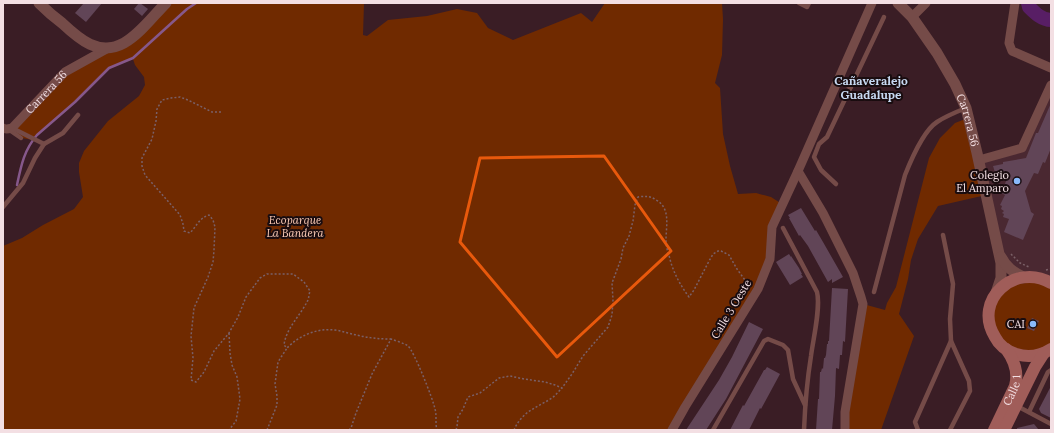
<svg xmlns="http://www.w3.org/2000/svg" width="1054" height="433" font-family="Lora,serif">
	<rect width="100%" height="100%" fill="#3a1d25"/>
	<!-- built -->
	<polygon fill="#4a2831" points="1051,85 1051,279 1049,279 1006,266 979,160 1022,148"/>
	<!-- green -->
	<g fill="#702a00">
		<polygon points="166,3 364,3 363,35 367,36 388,20 427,16 457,9 477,13 488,28 513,40 581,13 592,22 605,3 722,3 723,19 722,55 715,83 720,88 723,134 730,166 738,194 756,193 771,197 782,204 772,227 770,259 758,289 672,430 3,430 3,246 22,238 43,225 74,209 83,197 79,172 79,163 84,151 108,121 139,96 145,85 144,77 135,65 133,59 109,68 75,102 37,135 33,140 22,138 8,129 65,72 123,44"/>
		<polygon points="968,118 986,195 938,206 918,239 911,260 908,279 899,314 914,336 881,430 845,430 863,304 885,310 887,303 896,287 929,158 940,138 955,123"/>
		<polygon points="1047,281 1051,283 1051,349 1048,351 1006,349 989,318 1004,285"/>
	</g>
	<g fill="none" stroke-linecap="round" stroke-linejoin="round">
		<!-- stream -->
		<path stroke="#86588b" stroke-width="2.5" d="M17 185C21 166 24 150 37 135L75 102 109 68 133 58 187 9 196 3"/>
		<!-- river -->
		<path stroke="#581e65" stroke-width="14" d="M1028 3 1029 7C1035 13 1042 20 1051 20"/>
	</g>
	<!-- building -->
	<g fill="#614557">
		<polygon points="84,3 102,3 86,22 75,13"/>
		<polygon points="139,3 140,3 148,9 142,16 134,9"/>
		<polygon points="1051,103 1051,148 1045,163 1043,162 1038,174 1034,173 1025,191 1031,212 1034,214 1023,240 1004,232 1009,219 1003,217 1004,214 1002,213 1004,211 1001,209 1002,206 1000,205 1005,195 1001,193 1007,179 998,182 993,166 1003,164 1003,162 1026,158 1036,133 1038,133"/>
		<polygon points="801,208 815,231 816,230 823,242 843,277 832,283 832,279 828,282 808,246 800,235 799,236 789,218 790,218 788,215"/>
		<polygon points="789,254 791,257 791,256 799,268 802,274 801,274 803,277 790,285 776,262"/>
		<polygon points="832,288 848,289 845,342 843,341 842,355 840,355 839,369 836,368 835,396 832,430 816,430 818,399 819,399 820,372 821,372 822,368 823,369 824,358 825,358 826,355 827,344 828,344 828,341 829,341"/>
		<polygon points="1032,318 1039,321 1034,331 1027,328"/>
		<polygon points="749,322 763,329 726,399 706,430 686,430 719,380 732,357"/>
		<polygon points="767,367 780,374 761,409 760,408 749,430 730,430 743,405 744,406 764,370 765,370"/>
		<polygon points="1051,386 1051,418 1041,413 1039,409"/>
		<polygon points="1034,424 1039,430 1017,430 1017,428"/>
	</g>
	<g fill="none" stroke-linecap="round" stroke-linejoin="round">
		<!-- path -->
		<g stroke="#7a6067" stroke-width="1.5" stroke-dasharray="2 2" stroke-linecap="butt">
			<path d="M221 112H212L188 100 180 97 171 98 162 100 157 109 156 121 152 139 142 158V166L145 175 180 215 183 224 184 231 190 233C196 227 199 218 209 215L213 220 215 227 214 250 213 262 208 277 194 308 191 336 193 358 191 380 196 382 204 372 214 351 229 333 238 317 246 297 260 278 267 274H293L304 282 310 291C309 294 309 297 308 300 301 315 286 328 284 345L287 348C300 335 317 328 335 330 343 331 350 334 357 335 368 338 379 339 391 339"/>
			<polyline points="1011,254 1020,263 1029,267"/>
			<polyline points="1046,270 1051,269"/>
			<polyline points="229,333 230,353 232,365 237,377 240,399 236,421 229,430"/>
			<polyline points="267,430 277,405 277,396 275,384 278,362 287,348"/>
			<path d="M349 430 351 428 356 413 372 374 391 339C396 341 404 343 408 346 414 351 433 399 435 409 437 416 435 423 437 430"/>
			<path d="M456 430 457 427 458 417 463 409 468 397 480 393 499 378 510 376 524 379 545 382 555 385 562 388 572 374 583 356 608 327 612 315 613 300 612 283 621 259 623 248 629 236 633 221 635 205 638 197C645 196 651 196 656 200 671 208 666 226 666 240 666 245 667 250 669 255 672 270 680 285 689 297L694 290 709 261 713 254 718 251H721L729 255 737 269 745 280 752 285"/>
			<path d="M514 430C517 422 525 413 533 409 539 405 546 402 552 398 556 395 559 391 562 388"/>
		</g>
		<!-- service -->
		<g stroke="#754b48" stroke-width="4.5">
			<polyline points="799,3 807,7 809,3"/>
			<polyline points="838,81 851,87"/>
			<polyline points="12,128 44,144"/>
			<polyline points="8,129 21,138"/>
			<polyline points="836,184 821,170 814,157 819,144 827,137 884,17"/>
			<polyline points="3,207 23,183 35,158 44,144 63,133 78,115"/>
			<path d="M783 228 817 292C821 307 813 340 811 356 807 381 805 406 804 430"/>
			<polyline points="943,235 953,284 950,319 951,341 969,381 970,391 950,430"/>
			<path d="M874 292 905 175C911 160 923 131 937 122 946 116 956 112 966 108"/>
			<polyline points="1017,406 1051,424"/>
			<polyline points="1029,412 1048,372 1051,370"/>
			<polyline points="713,430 764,341 768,339 783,345 788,350 793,379 805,405"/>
			<polyline points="918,430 915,422 951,341"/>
		</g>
		<!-- minor -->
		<g stroke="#754b48" stroke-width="9">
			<polyline points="1015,3 1009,43 1012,51 1051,68"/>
			<polyline points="912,17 926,3"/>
			<path id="s1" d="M3 128C6 130 8 129 12 128L65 72 110 47"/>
			<polyline points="979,160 1022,148 1051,85"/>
			<polyline points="798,171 823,213 853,273 861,297 863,304 845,412 845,430"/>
			<polyline points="672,430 685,407 758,289 770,259 772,227 798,171 872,3"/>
		</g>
		<!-- tertiary -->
		<g stroke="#754b48" stroke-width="11">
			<path d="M39 3C46 10 54 17 62 23 79 39 99 57 124 43 140 34 153 16 166 3"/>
			<path id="s2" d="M898 3 912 17 937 53 955 84 966 108 977 153 1001 263V278L996 293"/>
			<path d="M1001 257C1006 267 1013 272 1023 277"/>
		</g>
		<!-- secondary -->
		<g stroke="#a05d59" stroke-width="12">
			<path d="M1051 283C1015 262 972 300 995 337 999 345 1007 351 1016 354 1028 358 1040 356 1051 349"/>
			<path id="s3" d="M994 430 1015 386C1019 372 1014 360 1006 349"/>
			<polyline points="1004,430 1035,367 1044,353"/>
		</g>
	</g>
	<!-- marked area -->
	<path fill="none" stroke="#e8590c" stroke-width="3" stroke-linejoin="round" d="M604 156 671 251 557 357 460 242 480 158Z"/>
	<!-- markers -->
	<g fill="#89bafc" stroke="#190c0f" stroke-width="1.5">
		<circle cx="1017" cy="181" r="4"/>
		<circle cx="1033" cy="324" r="4"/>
	</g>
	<g text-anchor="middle" stroke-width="4" stroke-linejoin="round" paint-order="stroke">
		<!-- street labels -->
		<g font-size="11" fill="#f3dfe3" stroke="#190c0f">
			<text dy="4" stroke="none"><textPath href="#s1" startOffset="59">Carrera 56</textPath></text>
			<text dy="4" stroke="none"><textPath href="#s2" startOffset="138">Carrera 56</textPath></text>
			<text transform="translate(731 309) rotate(-59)" y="4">Calle 3 Oeste</text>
			<text dy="4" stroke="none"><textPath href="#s3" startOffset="44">Calle 1</textPath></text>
		</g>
		<!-- poi labels -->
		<g font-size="11" fill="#f3dfe3" stroke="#190c0f" text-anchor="end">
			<text x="1009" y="179">Colegio<tspan x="1009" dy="13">El Amparo</tspan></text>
			<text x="1025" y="328">CAI</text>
		</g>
		<!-- park labels -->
		<g font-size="11" font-style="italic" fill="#fecdb7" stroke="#190c0f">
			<text x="295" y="224">Ecoparque<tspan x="295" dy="13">La Bandera</tspan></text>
		</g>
		<!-- neighbourhood labels -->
		<g font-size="12" font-weight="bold" fill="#c7d9f2" stroke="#190c0f">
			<text x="871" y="85">Cañaveralejo<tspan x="871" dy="14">Guadalupe</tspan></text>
		</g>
	</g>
	<!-- border -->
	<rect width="1054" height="433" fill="none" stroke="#f3dfe3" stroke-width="8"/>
</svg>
